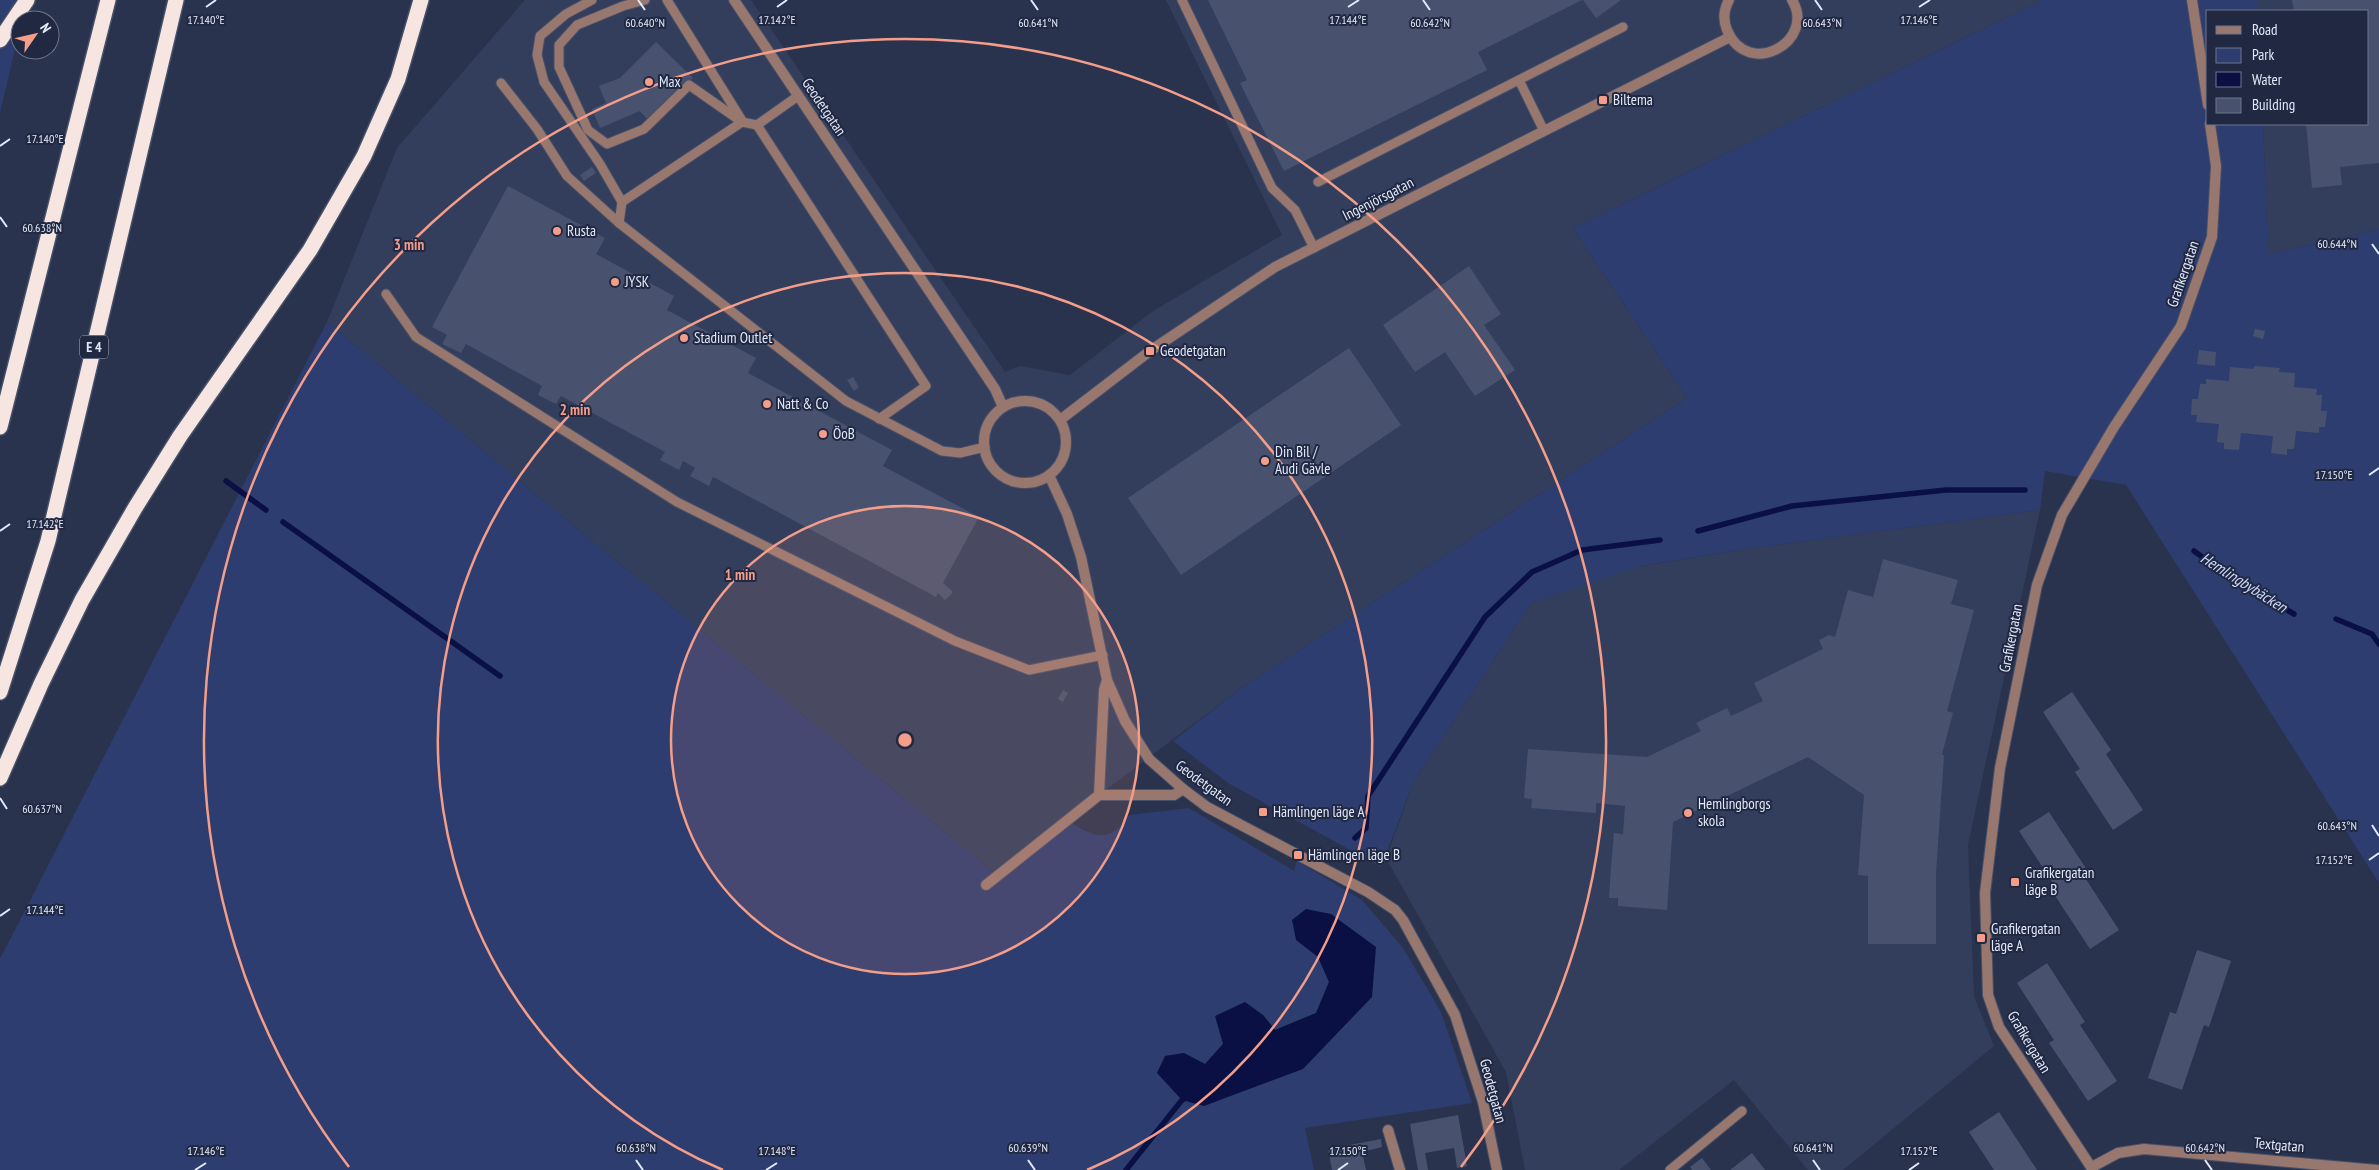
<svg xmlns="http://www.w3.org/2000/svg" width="2379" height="1170" font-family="'PT Sans Narrow',sans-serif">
	<rect width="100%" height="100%" fill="#2a334d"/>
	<!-- built -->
	<g fill="#333e5d">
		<polygon points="525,0 751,0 1005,372 1020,366 1070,375 1153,311 1282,235 1166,0 2043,0 1573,228 1687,398 1240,689 1099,795 997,875 327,322 397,148"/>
		<polygon points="2258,0 2379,0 2379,229 2268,254 2263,124 2368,124 2368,11 2258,11"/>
		<polygon points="2040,510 1968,845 1974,996 1994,1046 1843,1170 1808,1170 1734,1080 1619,1170 1525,1170 1506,1072 1386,858 1414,781 1531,603 1637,567 1745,549"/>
	</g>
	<!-- green -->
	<g fill="#2e3d6f" fill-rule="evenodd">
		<polygon points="0,0 27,0 20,20 20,28 0,113"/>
		<polygon points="2043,0 2258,0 2258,11 2208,11 2208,124 2263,124 2268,254 2379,229 2379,883 2126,485 2045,471 2040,510 1745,549 1641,566 1531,603 1414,781 1381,867 1228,783 1173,741 1240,689 1687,398 1573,228"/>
		<path d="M327 322 997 875 1067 820C1093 837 1110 845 1129 815L1189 808 1294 871 1297 861 1362 900 1403 948 1441 1012 1472 1103 1305 1128 1314 1170H0V959ZM1296 940 1372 997 1182 1100 1157 1073 1165 1056 1184 1053 1205 1064 1223 1044 1263 1015 1275 1030 1316 1013 1329 982 1318 957Z"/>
	</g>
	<!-- water -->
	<polygon fill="#0a1044" points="1306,909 1331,914 1376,947 1372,997 1303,1069 1204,1106 1182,1100 1157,1073 1165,1056 1184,1053 1205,1064 1223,1044 1215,1016 1245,1002 1263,1015 1275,1030 1316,1013 1329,982 1318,957 1296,940 1292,920"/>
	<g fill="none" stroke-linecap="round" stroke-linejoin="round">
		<!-- stream -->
		<g stroke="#0a1044" stroke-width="5.5">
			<polyline points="226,481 266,510"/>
			<polyline points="283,522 500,676"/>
			<polyline points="1698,531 1792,506 1946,490 2025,490"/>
			<polyline points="2194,551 2230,577 2294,614"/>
			<polyline points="2336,619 2372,634 2379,644"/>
			<polyline points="1355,838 1366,828 1368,796 1485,617 1532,572 1582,550 1660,540"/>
			<polyline points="1126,1170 1182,1100 1189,1096"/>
		</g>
	</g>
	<!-- building -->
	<g fill="#48526f">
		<polygon points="1208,0 1582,0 1478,52 1487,70 1284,171 1240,83 1247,80"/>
		<polygon points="1583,0 1621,0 1596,18"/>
		<polygon points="2292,0 2379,0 2379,163 2340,167 2342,185 2312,188 2306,124 2368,124 2368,11 2294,11"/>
		<polygon points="656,42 693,78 649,121 640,111 600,128 592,109 606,103 599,86 620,78"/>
		<polygon points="592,167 596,173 584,181 580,175"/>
		<polygon points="508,186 605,238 596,254 674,296 667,310 756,358 748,373 892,450 883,466 979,517 943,583 953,592 945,600 938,593 936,597 713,477 709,486 690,476 695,468 683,461 679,470 660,460 665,452 561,396 556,404 538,395 542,386 466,344 461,353 442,344 447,335 432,327"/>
		<polygon points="1469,266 1501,314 1484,325 1515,370 1475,396 1445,352 1415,372 1383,325"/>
		<polygon points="2255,329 2265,331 2263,339 2253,336"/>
		<polygon points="1349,348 1401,425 1181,575 1128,498"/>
		<polygon points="2199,350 2216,352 2215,366 2197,364"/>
		<polygon points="2254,366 2280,368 2279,372 2295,373 2294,387 2317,389 2316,395 2322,395 2321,411 2327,411 2325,427 2319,427 2319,433 2296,431 2294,449 2287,449 2287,455 2271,453 2273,436 2241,433 2239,450 2224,449 2224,443 2217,442 2219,424 2196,422 2197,415 2191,415 2192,399 2198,399 2200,384 2206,384 2206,379 2229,381 2230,367 2254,369"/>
		<polygon points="853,377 859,387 854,391 847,380"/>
		<polygon points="1883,559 1958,580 1951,604 1974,610 1947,711 1953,713 1942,754 1944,756 1936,873 1936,944 1868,944 1868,876 1858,875 1864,795 1808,757 1673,822 1667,910 1618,906 1618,898 1609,898 1611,867 1614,833 1623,834 1625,806 1596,803 1596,813 1531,808 1532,799 1524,798 1528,749 1647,757 1701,731 1696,723 1727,708 1731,716 1763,701 1754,683 1823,649 1819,640 1829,635 1835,637 1848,590 1873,597"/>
		<polygon points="1063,690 1068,693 1063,702 1058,699"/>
		<polygon points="2072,692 2111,750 2106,754 2143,810 2113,830 2075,772 2080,769 2043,712"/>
		<polygon points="2049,812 2087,870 2082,873 2119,930 2090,949 2052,891 2056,888 2019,831"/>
		<polygon points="2197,950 2231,961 2209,1027 2204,1025 2182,1090 2148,1078 2170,1012 2176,1014"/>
		<polygon points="2047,963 2085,1022 2080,1025 2117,1081 2088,1101 2049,1043 2054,1040 2017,983"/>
		<polygon points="1999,1112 2037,1170 1994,1170 1969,1132"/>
		<polygon points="1458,1115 1467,1166 1457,1168 1454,1148 1425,1153 1428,1170 1418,1170 1410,1124"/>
		<polygon points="1381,1139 1382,1147 1362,1152 1366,1170 1332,1170 1328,1149"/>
		<polygon points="1752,1153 1765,1170 1730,1170"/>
		<polygon points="1702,1158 1711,1170 1692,1170 1690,1167"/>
	</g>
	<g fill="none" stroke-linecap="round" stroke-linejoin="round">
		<defs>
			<g id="lane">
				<polyline points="592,0 566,14 540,36 537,55 544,82 600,164 622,202"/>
				<polyline points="645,0 623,6 577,25 559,45 559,67 588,130 607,144 644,129 689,85 742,122"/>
				<polyline points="667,0 741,119"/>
				<polyline points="1182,0 1272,188 1295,210 1314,248"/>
				<polyline points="1519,80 1544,131"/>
				<polyline points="501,83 537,129 567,176 619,223 846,401 942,451 960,453 985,447"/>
				<polyline points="757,125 926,386 879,419"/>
				<polyline points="1318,182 1623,27"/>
				<polyline points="619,223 622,202 742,122 757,125 798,96"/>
				<polyline points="386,294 416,337 677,502 955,641 1029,670 1103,655"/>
				<polyline points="1670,1170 1742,1111"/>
			</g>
			<g id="street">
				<polyline points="734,0 995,389 1003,407"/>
				<path d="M1729 0C1724 9 1723 20 1727 30 1748 80 1817 41 1792 0"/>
				<polyline points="2192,0 2208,105"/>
				<circle cx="1025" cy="442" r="41"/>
				<polyline points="1060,420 1150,351 1275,267 1730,37"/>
				<polyline points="1049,475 1067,514 1081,557 1107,680 1125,721 1149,759 1183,789 1207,807 1368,892 1395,910 1403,920 1455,1015 1483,1102 1497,1170"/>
				<polyline points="1099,795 1174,795 1183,789"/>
				<polyline points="986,885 1099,795 1104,690 1107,680"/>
				<polyline points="1388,1130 1400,1170"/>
				<polyline points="2092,1167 2118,1153 2144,1149 2377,1170"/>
				<polyline points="2093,1170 1999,1027 1988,995 1985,893 2000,768 2037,585 2062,515 2114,427 2181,326 2212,237 2216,166 2210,124"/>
			</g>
			<g id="highway">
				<polyline points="0,40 27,0"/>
				<polyline points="0,427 108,0"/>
				<polyline points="0,692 48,541 176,0"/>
				<polyline points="0,778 41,684 82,600 135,508 180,436 310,250 364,156 398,79 421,0"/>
			</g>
		</defs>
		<!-- lane casing -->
		<use href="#lane" stroke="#475069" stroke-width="11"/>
		<!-- street casing -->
		<use href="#street" stroke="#475069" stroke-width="12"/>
		<!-- highway casing -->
		<use href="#highway" stroke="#475069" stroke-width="18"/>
		<!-- lane -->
		<use href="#lane" stroke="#98776e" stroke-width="9"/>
		<!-- street -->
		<use href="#street" stroke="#98776e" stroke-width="10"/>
		<!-- highway -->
		<use href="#highway" stroke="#f6e5e0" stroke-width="15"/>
	</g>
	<!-- ticks -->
	<path fill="none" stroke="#e2e9fa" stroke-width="2" d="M638 0 645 10M1031 0 1038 10M1423 0 1430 10M1815 0 1822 10M206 7 216 0M777 7 787 0M1348 7 1359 0M1919 7 1930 0M0 146 10 139M0 217 7 227M2372 244 2379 254M2369 475 2379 468M0 531 10 524M0 798 7 809M2372 825 2379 836M2369 860 2379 853M0 916 10 909M636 1160 643 1170M1028 1160 1035 1170M1813 1160 1820 1170M2205 1160 2212 1170M195 1170 206 1163M766 1170 777 1163M1338 1170 1348 1163M1909 1170 1919 1163"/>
	<!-- distance rings -->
	<circle cx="905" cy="740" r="234" fill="#f49e89" fill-opacity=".12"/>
	<g fill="none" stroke="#f49e89" stroke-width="2.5">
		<circle cx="905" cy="740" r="234"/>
		<path d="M723 1170A467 467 0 1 1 1087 1170"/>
		<path d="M349 1167A701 701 0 1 1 1461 1167"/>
	</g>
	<!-- markers -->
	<g fill="#f49e89" stroke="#202842" stroke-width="2">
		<circle cx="649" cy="82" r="5"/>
		<rect x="1598" y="95" width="10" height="10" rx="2.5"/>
		<circle cx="557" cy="231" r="5"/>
		<circle cx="615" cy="282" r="5"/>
		<circle cx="684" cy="338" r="5"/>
		<rect x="1145" y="346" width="10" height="10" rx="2.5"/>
		<circle cx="767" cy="404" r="5"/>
		<circle cx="823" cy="434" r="5"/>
		<circle cx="1265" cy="461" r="5"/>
		<rect x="1258" y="807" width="10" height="10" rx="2.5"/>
		<circle cx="1688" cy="813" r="5"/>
		<rect x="1293" y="850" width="10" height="10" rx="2.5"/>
		<rect x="2010" y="877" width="10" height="10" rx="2.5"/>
		<rect x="1976" y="933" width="10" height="10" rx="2.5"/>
	</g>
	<g text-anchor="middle" stroke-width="4" stroke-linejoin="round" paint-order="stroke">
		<!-- shield labels -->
		<rect fill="#202842" stroke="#a8afc3" stroke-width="1" x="80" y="335.5" width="28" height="23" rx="4"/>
		<g font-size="14" font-weight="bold" fill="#e2e9fa">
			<text x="94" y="352">E 4</text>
		</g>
		<!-- poi labels -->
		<g font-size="15" fill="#e2e9fa" stroke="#202842" text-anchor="start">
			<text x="659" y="87">Max</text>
			<text x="1613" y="105">Biltema</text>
			<text x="567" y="236">Rusta</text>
			<text x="625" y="287">JYSK</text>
			<text x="694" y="343">Stadium Outlet</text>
			<text x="1160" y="356">Geodetgatan</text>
			<text x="777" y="409">Natt &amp; Co</text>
			<text x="833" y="439">ÖoB</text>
			<text x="1275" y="457">Din Bil /<tspan x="1275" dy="17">Audi Gävle</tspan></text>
			<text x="1698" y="809">Hemlingborgs<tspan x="1698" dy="17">skola</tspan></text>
			<text x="1273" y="817">Hämlingen läge A</text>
			<text x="1308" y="860">Hämlingen läge B</text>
			<text x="2025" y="878">Grafikergatan<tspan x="2025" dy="17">läge B</tspan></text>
			<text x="1991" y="934">Grafikergatan<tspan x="1991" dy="17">läge A</tspan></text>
		</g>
		<!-- street labels -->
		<g font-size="15" fill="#e2e9fa" stroke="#202842">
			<text transform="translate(824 107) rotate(56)" y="5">Geodetgatan</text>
			<text transform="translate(1378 199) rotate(-27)" y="5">Ingenjörsgatan</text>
			<text transform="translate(2183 274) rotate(-71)" y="5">Grafikergatan</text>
			<text transform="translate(2011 638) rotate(-79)" y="5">Grafikergatan</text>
			<text transform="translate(1204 783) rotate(36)" y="5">Geodetgatan</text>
			<text transform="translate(2029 1042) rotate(59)" y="5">Grafikergatan</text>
			<text transform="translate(1493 1091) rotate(75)" y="5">Geodetgatan</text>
			<text transform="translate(2279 1145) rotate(5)" y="5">Textgatan</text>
		</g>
		<!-- water labels -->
		<g font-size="16" font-style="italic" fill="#cddafd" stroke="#202842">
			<text transform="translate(2244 582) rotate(32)" y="6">Hemlingbybäcken</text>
		</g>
	</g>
	<g font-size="12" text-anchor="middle" fill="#e2e9fa" stroke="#202842" stroke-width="4" stroke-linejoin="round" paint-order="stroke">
		<text x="206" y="24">17.140°E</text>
		<text x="777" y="24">17.142°E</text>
		<text x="1348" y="24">17.144°E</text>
		<text x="1919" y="24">17.146°E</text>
		<text x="645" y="27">60.640°N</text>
		<text x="1038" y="27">60.641°N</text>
		<text x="1430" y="27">60.642°N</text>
		<text x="1822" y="27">60.643°N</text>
		<text x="45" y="143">17.140°E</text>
		<text x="42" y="232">60.638°N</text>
		<text x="2337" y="248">60.644°N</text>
		<text x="2334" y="479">17.150°E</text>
		<text x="45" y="528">17.142°E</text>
		<text x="42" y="813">60.637°N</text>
		<text x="2337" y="830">60.643°N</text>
		<text x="2334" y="864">17.152°E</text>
		<text x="45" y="914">17.144°E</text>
		<text x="636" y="1152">60.638°N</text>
		<text x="1028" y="1152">60.639°N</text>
		<text x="1813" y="1152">60.641°N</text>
		<text x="2205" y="1152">60.642°N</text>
		<text x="206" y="1155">17.146°E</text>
		<text x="777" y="1155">17.148°E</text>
		<text x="1348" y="1155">17.150°E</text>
		<text x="1919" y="1155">17.152°E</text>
	</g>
	<circle cx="905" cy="740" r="8" fill="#f49e89" stroke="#202842" stroke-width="2.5"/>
	<g font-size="15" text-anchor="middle" font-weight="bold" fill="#f49e89" stroke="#202842" stroke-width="4" stroke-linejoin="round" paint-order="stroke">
		<text x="409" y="250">3 min</text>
		<text x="575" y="415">2 min</text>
		<text x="740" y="580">1 min</text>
	</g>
	<!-- legend -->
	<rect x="2206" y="10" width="162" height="115" fill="#202842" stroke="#6e758c"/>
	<rect x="2216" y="26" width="25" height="8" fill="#98776e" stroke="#6e758c"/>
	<text x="2252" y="35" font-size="15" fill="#e2e9fa">Road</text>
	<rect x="2216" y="48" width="25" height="15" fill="#2e3d6f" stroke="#6e758c"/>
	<text x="2252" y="60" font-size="15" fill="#e2e9fa">Park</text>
	<rect x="2216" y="72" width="25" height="15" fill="#0a1044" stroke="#6e758c"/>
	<text x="2252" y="85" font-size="15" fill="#e2e9fa">Water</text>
	<rect x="2216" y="98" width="25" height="15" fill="#48526f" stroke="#6e758c"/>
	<text x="2252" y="110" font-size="15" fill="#e2e9fa">Building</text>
	<!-- north arrow -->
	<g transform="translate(35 35) rotate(56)"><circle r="24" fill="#202842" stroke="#6e758c"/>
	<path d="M0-4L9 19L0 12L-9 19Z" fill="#f49e89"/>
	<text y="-8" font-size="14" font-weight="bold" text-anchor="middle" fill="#e2e9fa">N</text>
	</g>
</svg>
